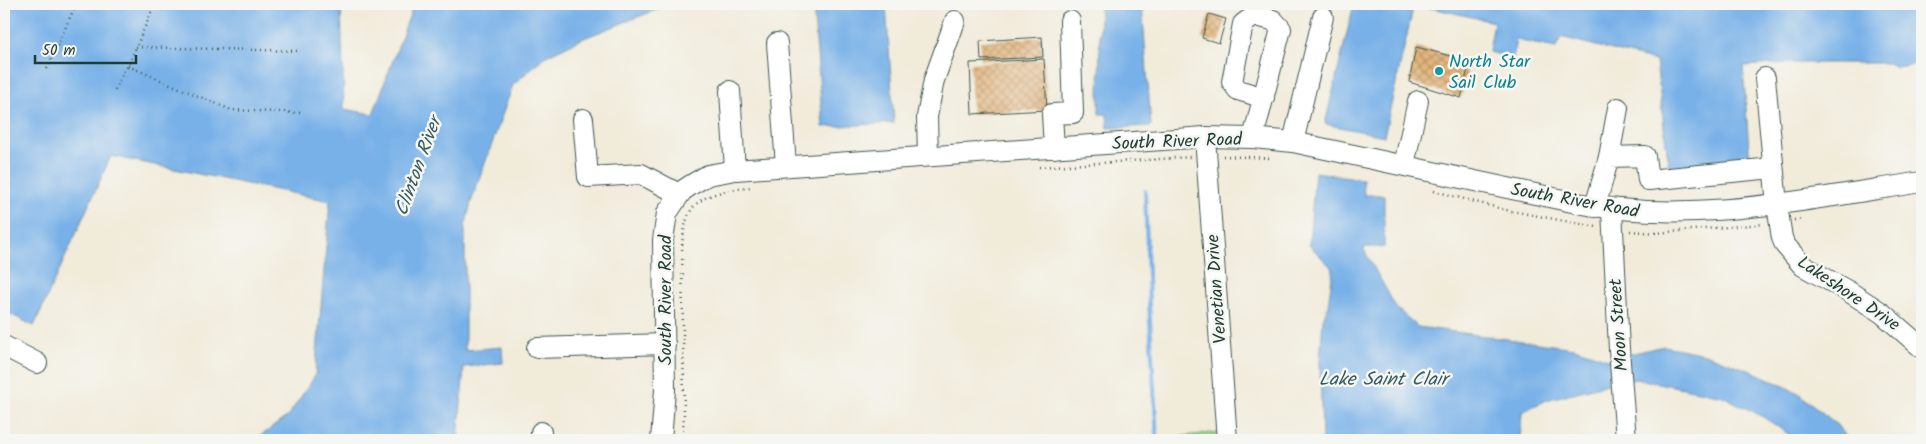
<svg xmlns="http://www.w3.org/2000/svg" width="1926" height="444" font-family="Kalam,sans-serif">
	<defs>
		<pattern id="park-dots" width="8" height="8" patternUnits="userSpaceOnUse" patternTransform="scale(1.25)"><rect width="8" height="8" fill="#9ada90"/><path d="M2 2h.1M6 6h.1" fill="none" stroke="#84bc7d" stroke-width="1.8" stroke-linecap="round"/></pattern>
		<pattern id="building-cross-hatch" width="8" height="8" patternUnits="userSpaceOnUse" patternTransform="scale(1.25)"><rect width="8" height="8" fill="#e4b67e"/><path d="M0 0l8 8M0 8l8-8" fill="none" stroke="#b89568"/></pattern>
	</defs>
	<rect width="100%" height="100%" fill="#f6f6f2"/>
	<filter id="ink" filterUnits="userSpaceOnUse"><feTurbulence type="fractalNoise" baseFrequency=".02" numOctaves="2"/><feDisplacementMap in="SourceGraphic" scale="10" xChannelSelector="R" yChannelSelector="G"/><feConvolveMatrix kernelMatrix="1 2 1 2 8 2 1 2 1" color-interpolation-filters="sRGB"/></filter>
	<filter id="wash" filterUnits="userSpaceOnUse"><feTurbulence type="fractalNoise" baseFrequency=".0096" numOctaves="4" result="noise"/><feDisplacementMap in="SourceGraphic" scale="20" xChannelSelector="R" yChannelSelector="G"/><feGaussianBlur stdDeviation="1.12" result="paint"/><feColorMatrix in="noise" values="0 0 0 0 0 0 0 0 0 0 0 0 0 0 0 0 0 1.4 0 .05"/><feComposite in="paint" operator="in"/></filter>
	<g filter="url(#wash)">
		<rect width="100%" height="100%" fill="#f1ebda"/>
		<!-- park -->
		<polygon fill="url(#park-dots)" stroke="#5c8c62" points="1220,432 1221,440 1150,440"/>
		<!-- water -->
		<g fill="#78b1e8" stroke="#4c778e">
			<polygon points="4,4 71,4 77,5 78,4 341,4 344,109 373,114 414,4 671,4 579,40 544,57 513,85 471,202 465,227 465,350 502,347 503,363 464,367 458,440 255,440 288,416 315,376 330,201 111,156 34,326 4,311"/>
			<polygon points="813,4 886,4 894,123 823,127"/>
			<polygon points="1100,4 1142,4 1151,126 1108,128 1107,114 1099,114"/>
			<polygon points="1354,4 1922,4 1922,63 1896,67 1889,63 1788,63 1743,66 1750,163 1669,168 1656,61 1561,37 1556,48 1516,40 1513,58 1489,52 1494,22 1414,4 1384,136 1325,124"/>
			<polygon points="1315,172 1363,179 1364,195 1384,195 1384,247 1365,247 1364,250 1397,309 1418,327 1574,348 1608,359 1664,346 1705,354 1754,372 1797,392 1835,423 1849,440 1797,440 1765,418 1723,396 1638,379 1615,382 1546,400 1522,412 1520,440 1322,440 1320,361 1323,319 1328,306 1333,269 1309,245"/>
		</g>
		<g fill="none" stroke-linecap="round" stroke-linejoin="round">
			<!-- stream -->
			<polyline stroke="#78b1e8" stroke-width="4" points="1145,191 1149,304 1157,440"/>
		</g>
		<g id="blocks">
			<!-- building -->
			<g fill="url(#building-cross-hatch)">
				<polygon points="1209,14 1226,19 1219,43 1202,38"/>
				<polygon points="1042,37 1043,57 981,60 980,41"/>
				<polygon points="1416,47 1470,61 1461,98 1409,82"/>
				<polygon points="1044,59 1047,110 972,114 970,63"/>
			</g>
		</g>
	</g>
	<g filter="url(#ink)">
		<use href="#blocks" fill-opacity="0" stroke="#3e574d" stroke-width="1"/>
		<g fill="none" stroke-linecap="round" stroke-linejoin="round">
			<defs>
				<g id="minor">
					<polyline points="777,43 786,166"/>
					<polyline points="1765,78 1777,205 1782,238 1785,245 1803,266 1848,291 1882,313 1922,348"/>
					<polyline points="730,91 735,170"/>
					<polyline points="583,119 588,177 641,174 679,194"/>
					<polyline points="1205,137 1227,440"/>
					<polyline points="1253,138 1281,29 1273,20 1254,16 1243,24 1232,82 1238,90 1264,98"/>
					<polyline points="1293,142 1323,17"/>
					<polyline points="1054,148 1052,114 1073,113 1070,21"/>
					<polyline points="928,156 927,117 934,80 955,21"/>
					<polyline points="1609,157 1618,108"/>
					<polyline points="1404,165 1418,101"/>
					<polyline points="1595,207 1609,157 1645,156 1648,180 1773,168"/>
					<polyline points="1612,210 1619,349 1626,440"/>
					<polyline points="4,346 37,363"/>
					<polyline points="537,348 665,344"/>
					<polyline points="541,432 541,440"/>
					<path d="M661 440 665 390 663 240 667 213 682 191 691 185 708 175 735 170 1205 137 1253 138 1293 142 1577 203C1689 225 1811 199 1922 182"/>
				</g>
			</defs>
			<!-- minor casing -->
			<use href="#minor" stroke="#3e574d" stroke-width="22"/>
			<!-- path -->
			<g stroke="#3e574d" stroke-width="2.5" stroke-dasharray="1 4" stroke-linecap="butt">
				<polyline points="136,47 298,51"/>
				<polyline points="128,66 231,110 302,113"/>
				<polyline points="127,68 155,4"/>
				<polyline points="47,69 76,4"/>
				<polyline points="115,90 127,64"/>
				<polyline points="4,123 12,106"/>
				<polyline points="1223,156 1270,158"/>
				<polyline points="1039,167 1190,157"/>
				<polyline points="1434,191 1506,210 1597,227"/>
				<polyline points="1794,220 1804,219"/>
				<polyline points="1630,231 1656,233 1764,224"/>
				<path d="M682 440 684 416 682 243C684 232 685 221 690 212 701 192 732 190 752 187"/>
			</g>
			<!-- minor -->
			<use href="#minor" stroke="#fff" stroke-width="20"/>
		</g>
	</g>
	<!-- markers -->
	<circle fill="#0f9aa8" stroke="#f6f6f2" stroke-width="2" cx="1439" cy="71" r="5"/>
	<g text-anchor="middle" stroke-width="5" stroke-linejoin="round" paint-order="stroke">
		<!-- culture labels -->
		<g font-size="18" fill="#0d838f" stroke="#f6f6f2" text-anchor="start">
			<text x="1449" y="67">North Star<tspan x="1449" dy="21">Sail Club</tspan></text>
		</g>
		<!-- street labels -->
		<g font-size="18" fill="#1f3d34" stroke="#f6f6f2">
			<text transform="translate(1177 141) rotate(-2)" y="6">South River Road</text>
			<text transform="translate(1575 200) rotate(10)" y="6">South River Road</text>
			<text transform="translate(1216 289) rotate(-94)" y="6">Venetian Drive</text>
			<text transform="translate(1849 293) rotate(34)" y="6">Lakeshore Drive</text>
			<text transform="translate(665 300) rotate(-90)" y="6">South River Road</text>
			<text transform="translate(1618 325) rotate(-94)" y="6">Moon Street</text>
		</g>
		<!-- water labels -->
		<g font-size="19" font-style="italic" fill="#355a61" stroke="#f6f6f2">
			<text transform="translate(417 166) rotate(-70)" y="7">Clinton River</text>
			<text x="1383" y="385">Lake Saint Clair</text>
		</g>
	</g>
	<!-- margin -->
	<rect width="1926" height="444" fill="none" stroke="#f6f6f2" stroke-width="20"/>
	<!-- scale -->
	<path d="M35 55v8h101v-8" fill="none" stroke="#1f3d34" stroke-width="2.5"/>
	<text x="42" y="55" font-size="15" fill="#1f3d34" stroke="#f6f6f2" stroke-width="4" paint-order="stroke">50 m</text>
</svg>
